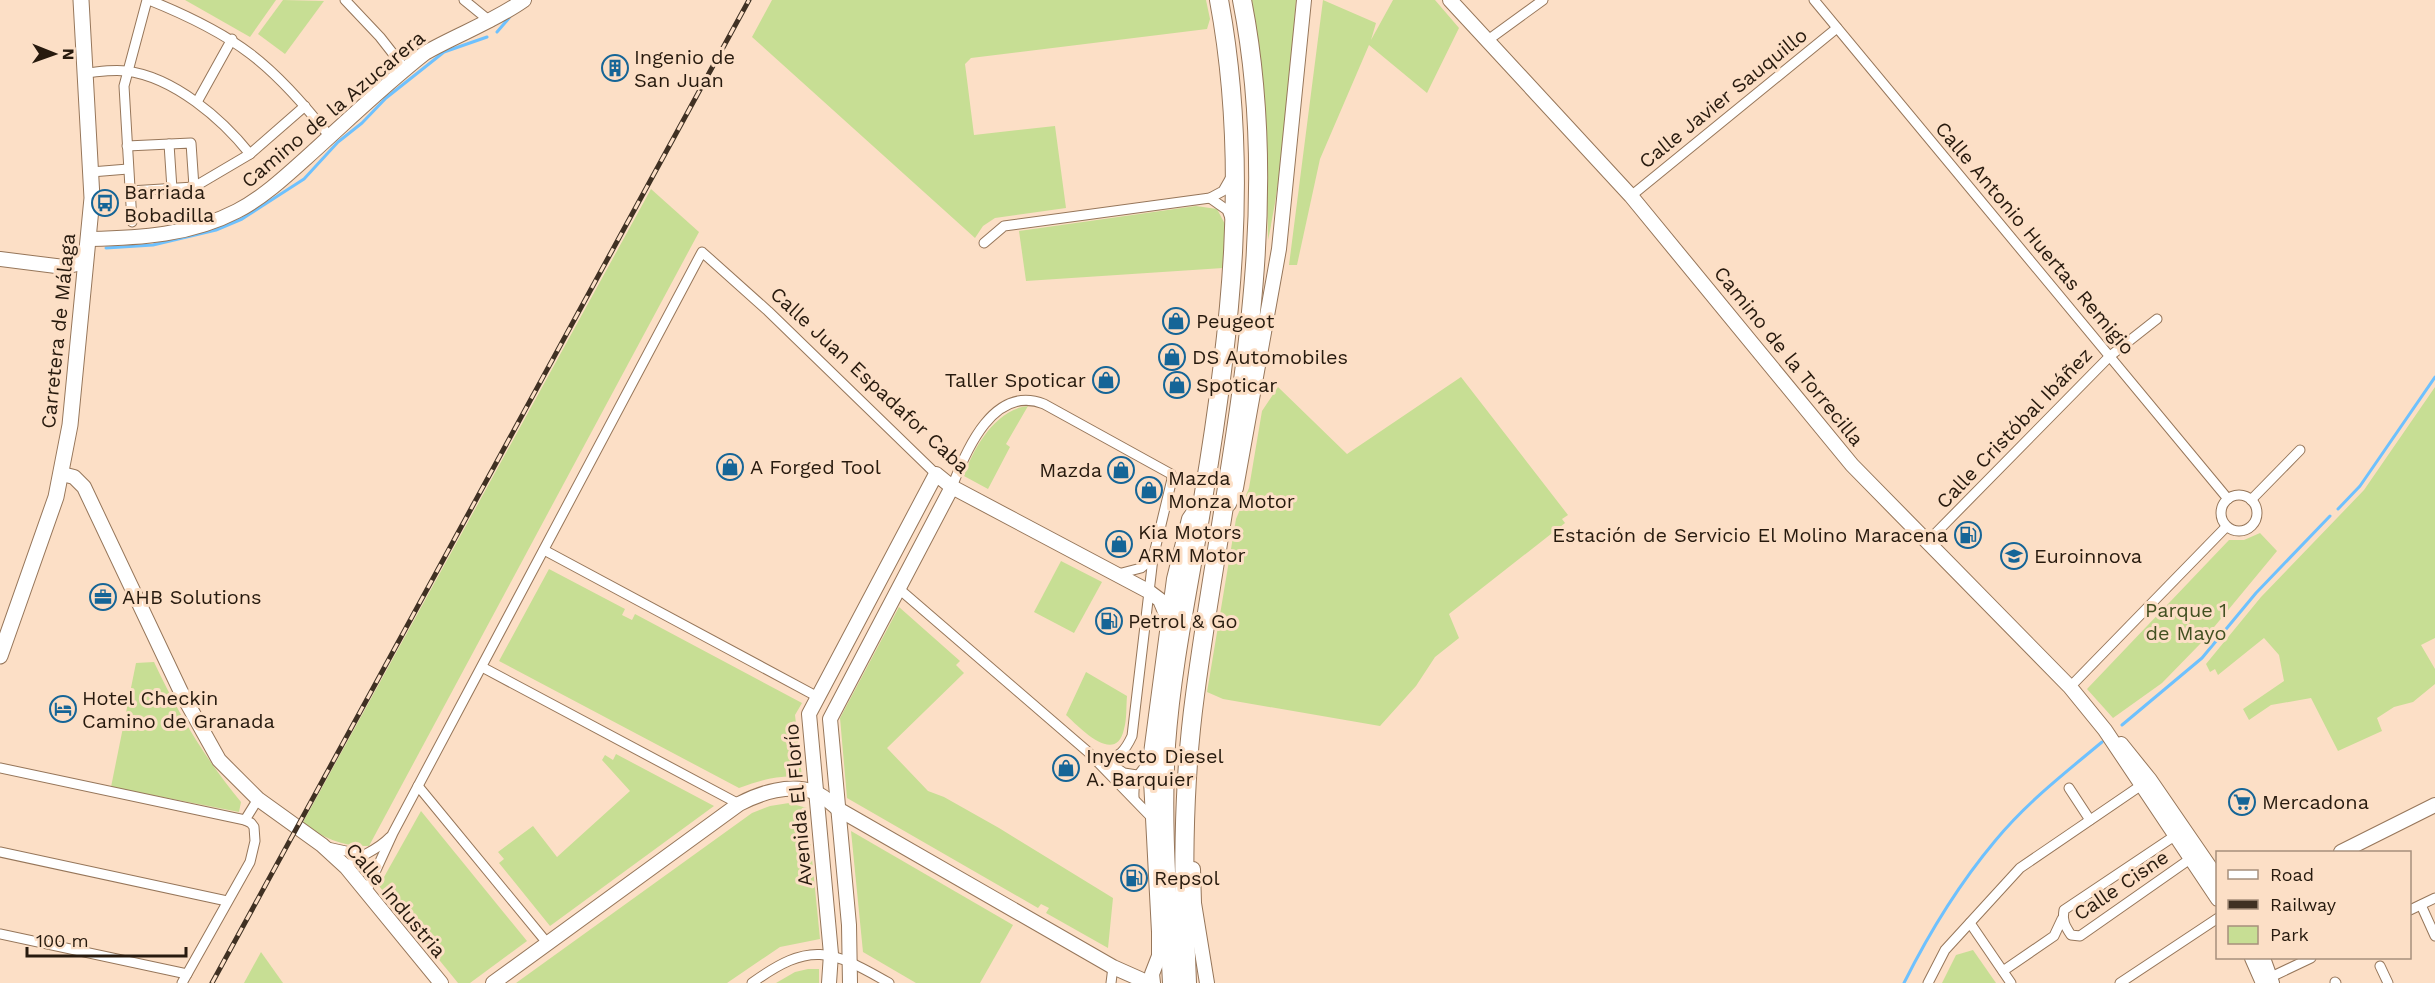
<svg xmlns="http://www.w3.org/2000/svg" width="2435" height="983" font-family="'Work Sans',sans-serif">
	<rect width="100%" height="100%" fill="#fcdfc6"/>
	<!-- green -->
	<g fill="#c7de94">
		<polygon points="185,0 276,0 250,37"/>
		<polygon points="283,0 324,1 285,54 258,34"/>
		<polygon points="772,0 1206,0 1210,19 1207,29 971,58 965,64 974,135 1055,126 1066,208 995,218 983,226 975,238 752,37"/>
		<path d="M1252 0H1296C1289 80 1285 161 1268 240L1265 100Z"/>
		<polygon points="1323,0 1376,23 1371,40 1393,0 1435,0 1459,28 1427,93 1369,45 1320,159 1297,265 1289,265"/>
		<path d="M651 189 699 232 369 846C342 847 325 838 302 824Z"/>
		<polygon points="1196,206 1217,209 1226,226 1223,268 1026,281 1019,231"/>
		<polygon points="1461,377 1568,515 1562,519 1565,523 1449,614 1459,638 1435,657 1416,686 1380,726 1223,699 1207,692 1236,519 1249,488 1262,411 1278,387 1347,454"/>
		<polygon points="2435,387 2435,638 2421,645 2435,669 2435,684 2413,702 2394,707 2377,718 2382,731 2338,751 2311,698 2271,705 2249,720 2243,709 2284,681 2279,655 2264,638 2218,675 2215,669 2210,672 2206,664 2261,597 2364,490"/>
		<path d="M1028 406 1006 444 1010 447 988 489 964 476C973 448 996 409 1028 406Z"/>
		<polygon points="2260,533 2277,551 2200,644 2162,683 2113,718 2087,689 2229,540 2244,540"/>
		<polygon points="1061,561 1102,582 1074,633 1034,612"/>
		<path d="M549 569 625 609 622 615 632 620 635 614 802 703 795 715 802 777C778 775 761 780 739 788L499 661Z"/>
		<polygon points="899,607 960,661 956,665 964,673 887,748 928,791 944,797 999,828 1113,898 1108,948 1046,913 1049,908 1041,904 1038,908 847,798 840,718"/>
		<path d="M154 662C179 715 204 757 241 802L239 812 111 787 136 663Z"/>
		<path d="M1086 672 1127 696C1126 707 1127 719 1124 729 1116 767 1078 726 1066 715Z"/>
		<polygon points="616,754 714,806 550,926 499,863 504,859 498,852 533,826 557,857 630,791 602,760 605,755 613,760"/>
		<polygon points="789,803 807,808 820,939 780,947 727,983 516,983 752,813 770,806"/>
		<polygon points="421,811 527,941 470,983 458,983 379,886"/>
		<polygon points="851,831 1013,925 980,983 916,983 863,952"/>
		<polygon points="1973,950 1996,983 1942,983 1956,955"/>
		<polygon points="261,952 283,983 244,983"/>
		<polygon points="808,969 819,969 819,983 776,983 795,972"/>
	</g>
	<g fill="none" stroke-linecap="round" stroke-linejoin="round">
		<!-- stream -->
		<g stroke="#6ec1fe" stroke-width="3">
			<polyline points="497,32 509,18"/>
			<polyline points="106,248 153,245 216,230 242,219 304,179 338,142 362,123 386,98 444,52 487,37"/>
			<polyline points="2338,509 2360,486 2435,377"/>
			<polyline points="2122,725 2202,658 2256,593 2330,516"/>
			<path d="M1904 983C1929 933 1959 884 1995 841 2026 803 2065 773 2102 742"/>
		</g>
		<defs>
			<g id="street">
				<path d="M149 0C236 35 272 63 330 137"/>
				<polyline points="345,0 380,37 405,69"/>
				<polyline points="464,0 491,22"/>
				<polyline points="1814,0 2228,499"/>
				<polyline points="1488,40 1543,0"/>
				<path d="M85 73C98 72 113 69 126 71 174 77 222 119 250 154"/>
				<polyline points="197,102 232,39"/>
				<polyline points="169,144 172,189"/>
				<polyline points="127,146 191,143 194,187"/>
				<polyline points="91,172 128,169"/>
				<polyline points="130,191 194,187 250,154 305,106"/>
				<polyline points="1631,196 1837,28"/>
				<polyline points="1210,198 1227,210 1230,218"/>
				<polyline points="132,222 124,86 147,0"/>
				<polyline points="984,243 1004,226 1210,198 1223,191 1231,177"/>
				<path d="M952 487C966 450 994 384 1044 404L1171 474 1172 479 1153 558 1132 736C1125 751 1120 757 1103 760"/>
				<circle cx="2239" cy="513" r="18"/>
				<polyline points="2251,500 2300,450"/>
				<polyline points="1927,542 2110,356 2157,319"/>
				<polyline points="544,550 816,696"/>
				<polyline points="1118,574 1141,568 1153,558"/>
				<polyline points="898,588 1087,751 1154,820"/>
				<polyline points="482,667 739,804"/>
				<polyline points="2070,687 2226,527"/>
				<polyline points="1103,759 1124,773 1137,775"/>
				<polyline points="0,768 245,820"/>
				<polyline points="418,786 548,944"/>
				<polyline points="2069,788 2090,820"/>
				<path d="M1134 797C1133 780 1139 773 1150 761"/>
				<path d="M2179 833 2064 910C2062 921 2065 926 2071 935L2080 936 2190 859"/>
				<polyline points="323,846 364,855"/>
				<polyline points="0,852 227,901"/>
				<path d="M346 867C361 854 376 852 390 837"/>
				<polyline points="366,892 393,833 702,252 768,311 936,474"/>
				<polyline points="2421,905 2435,936"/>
				<polyline points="2410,910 2435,898"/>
				<polyline points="1970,923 2011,983"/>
				<polyline points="0,934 187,974"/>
				<polyline points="2380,966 2388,983"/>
				<polyline points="2003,971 2054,936 2062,919"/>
				<polyline points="2271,977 2311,958"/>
				<polyline points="2335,982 2336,983"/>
				<polyline points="182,983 250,862 255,841 254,827 251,823 245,820 258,799"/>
				<path d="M752 983C810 941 830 949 889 983"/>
				<polyline points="1111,983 1113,967"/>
				<polyline points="1928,983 1945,950 2020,868 2146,782"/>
				<polyline points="2120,983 2218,918"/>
			</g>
			<g id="secondary">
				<polyline points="1450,0 1631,196 1852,465 2070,687 2105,730 2218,899"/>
				<path d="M90 239C140 238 191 235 237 211 262 198 284 178 305 159 345 123 383 86 425 53 458 34 493 22 524 0"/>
				<polyline points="0,259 64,267 86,262"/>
				<polyline points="62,474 74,477 84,487 181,692 219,760 258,799 322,845 346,867 441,983"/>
				<polyline points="1229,504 1236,488 1279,249 1304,0"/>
				<polyline points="2121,744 2150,780 2218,879"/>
				<polyline points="2341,852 2435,805"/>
				<polyline points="1193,869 1194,903 1207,983"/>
				<polyline points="2252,958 2263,983"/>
				<polyline points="2263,958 2272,983"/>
				<path d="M493 983 739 804C760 793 790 783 814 792 823 795 831 803 838 809L1113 967 1149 983"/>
				<polyline points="829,983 831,954 809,714 936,474 952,487 1148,591 1160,600 1168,619"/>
				<polyline points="850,983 849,925 830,719 952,487"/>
				<polyline points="1153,983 1152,974 1159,956 1159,932 1150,761 1174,579 1189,519 1201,501"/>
			</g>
			<polyline id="primary" points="0,656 56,497 70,425 92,198 81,0"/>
			<g id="highway">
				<path d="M1172 983C1168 904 1161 824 1166 745 1172 662 1190 581 1203 499 1231 334 1250 166 1219 0"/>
				<path d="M1187 983C1183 887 1182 791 1195 695 1225 465 1288 233 1242 0"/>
			</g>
		</defs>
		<!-- street casing -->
		<use href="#street" stroke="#96765a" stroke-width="11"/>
		<!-- secondary casing -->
		<use href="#secondary" stroke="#96765a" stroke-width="16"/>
		<!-- primary casing -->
		<use href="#primary" stroke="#96765a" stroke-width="17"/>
		<!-- highway casing -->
		<use href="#highway" stroke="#96765a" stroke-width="20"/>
		<!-- street -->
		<use href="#street" stroke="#fff" stroke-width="9"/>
		<!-- secondary -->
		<use href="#secondary" stroke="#fff" stroke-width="14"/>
		<!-- primary -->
		<use href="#primary" stroke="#fff" stroke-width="15"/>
		<!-- highway -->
		<use href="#highway" stroke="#fff" stroke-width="18"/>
		<defs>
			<polyline id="rail" points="212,983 749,0"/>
		</defs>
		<!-- rail casing -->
		<use href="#rail" stroke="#403123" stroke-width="5"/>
		<!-- rail -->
		<use href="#rail" stroke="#fcdfc6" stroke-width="3" stroke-dasharray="9" stroke-linecap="butt"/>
	</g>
	<!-- icons -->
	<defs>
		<symbol id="building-ring" viewBox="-11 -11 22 22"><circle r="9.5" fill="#fcdfc6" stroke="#156597" stroke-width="1.5"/><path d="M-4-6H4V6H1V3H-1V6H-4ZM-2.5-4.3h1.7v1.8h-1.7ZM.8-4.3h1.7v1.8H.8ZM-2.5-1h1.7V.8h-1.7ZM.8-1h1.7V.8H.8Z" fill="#156597"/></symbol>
		<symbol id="bus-ring" viewBox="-11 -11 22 22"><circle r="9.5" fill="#fcdfc6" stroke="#156597" stroke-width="1.5"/><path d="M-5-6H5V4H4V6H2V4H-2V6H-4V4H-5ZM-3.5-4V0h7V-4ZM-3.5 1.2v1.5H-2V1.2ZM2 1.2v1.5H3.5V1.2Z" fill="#156597"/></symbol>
		<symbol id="shop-ring" viewBox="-11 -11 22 22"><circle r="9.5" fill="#fcdfc6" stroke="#156597" stroke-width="1.5"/><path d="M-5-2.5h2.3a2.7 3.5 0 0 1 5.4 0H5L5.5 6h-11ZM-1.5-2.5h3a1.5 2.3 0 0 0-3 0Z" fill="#156597"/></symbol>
		<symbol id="fuel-ring" viewBox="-11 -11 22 22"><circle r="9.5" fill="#fcdfc6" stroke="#156597" stroke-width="1.5"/><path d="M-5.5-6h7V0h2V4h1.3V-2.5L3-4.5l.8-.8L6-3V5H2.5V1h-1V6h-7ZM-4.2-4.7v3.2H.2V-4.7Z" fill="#156597"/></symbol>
		<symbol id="university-ring" viewBox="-11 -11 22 22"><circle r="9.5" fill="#fcdfc6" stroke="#156597" stroke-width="1.5"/><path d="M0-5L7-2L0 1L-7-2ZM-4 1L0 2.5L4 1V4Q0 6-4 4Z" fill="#156597"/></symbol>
		<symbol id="office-ring" viewBox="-11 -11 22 22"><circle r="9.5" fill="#fcdfc6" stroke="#156597" stroke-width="1.5"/><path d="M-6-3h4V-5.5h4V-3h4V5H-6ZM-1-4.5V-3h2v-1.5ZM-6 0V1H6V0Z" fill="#156597"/></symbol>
		<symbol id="hotel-ring" viewBox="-11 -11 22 22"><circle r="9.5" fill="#fcdfc6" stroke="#156597" stroke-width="1.5"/><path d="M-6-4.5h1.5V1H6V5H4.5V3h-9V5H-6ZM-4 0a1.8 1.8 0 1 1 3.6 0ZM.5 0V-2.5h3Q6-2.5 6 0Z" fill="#156597"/></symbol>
		<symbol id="supermarket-ring" viewBox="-11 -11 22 22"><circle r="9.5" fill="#fcdfc6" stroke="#156597" stroke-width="1.5"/><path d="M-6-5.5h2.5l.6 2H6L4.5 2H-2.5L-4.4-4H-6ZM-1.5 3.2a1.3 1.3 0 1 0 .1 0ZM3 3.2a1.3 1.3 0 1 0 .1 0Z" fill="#156597"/></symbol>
	</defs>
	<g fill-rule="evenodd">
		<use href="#building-ring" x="600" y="53" width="30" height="30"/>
		<use href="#bus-ring" x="90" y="188" width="30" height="30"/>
		<use href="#shop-ring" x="1161" y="306" width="30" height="30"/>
		<use href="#shop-ring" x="1157" y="342" width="30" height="30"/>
		<use href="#shop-ring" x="1091" y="365" width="30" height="30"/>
		<use href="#shop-ring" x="1162" y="370" width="30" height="30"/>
		<use href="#shop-ring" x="715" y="452" width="30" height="30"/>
		<use href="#shop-ring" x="1106" y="455" width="30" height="30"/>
		<use href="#shop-ring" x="1134" y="475" width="30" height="30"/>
		<use href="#fuel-ring" x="1953" y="520" width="30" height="30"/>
		<use href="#shop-ring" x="1104" y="529" width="30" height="30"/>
		<use href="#university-ring" x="1999" y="541" width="30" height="30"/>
		<use href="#office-ring" x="88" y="582" width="30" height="30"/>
		<use href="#fuel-ring" x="1094" y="606" width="30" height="30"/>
		<use href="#hotel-ring" x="48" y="694" width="30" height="30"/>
		<use href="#shop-ring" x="1051" y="753" width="30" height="30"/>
		<use href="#supermarket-ring" x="2227" y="787" width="30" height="30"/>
		<use href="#fuel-ring" x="1119" y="863" width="30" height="30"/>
	</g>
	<g text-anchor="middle" stroke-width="6" stroke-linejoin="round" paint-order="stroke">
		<!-- poi labels -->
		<g font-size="20" fill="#271a0e" stroke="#fcdfc6" text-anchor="start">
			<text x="634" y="64">Ingenio de<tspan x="634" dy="23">San Juan</tspan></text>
			<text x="124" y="199">Barriada<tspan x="124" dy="23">Bobadilla</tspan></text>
			<text x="1196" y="328">Peugeot</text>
			<text x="1192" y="364">DS Automobiles</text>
			<text x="1086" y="387" text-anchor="end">Taller Spoticar</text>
			<text x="1196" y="392">Spoticar</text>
			<text x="750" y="474">A Forged Tool</text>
			<text x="1102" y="477" text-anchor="end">Mazda</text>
			<text x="1168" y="485">Mazda<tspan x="1168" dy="23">Monza Motor</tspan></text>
			<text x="1138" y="539">Kia Motors<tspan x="1138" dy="23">ARM Motor</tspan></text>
			<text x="1948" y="542" text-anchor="end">Estación de Servicio El Molino Maracena</text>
			<text x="2034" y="563">Euroinnova</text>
			<text x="122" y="604">AHB Solutions</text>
			<text x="1128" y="628">Petrol &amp; Go</text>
			<text x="82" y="705">Hotel Checkin<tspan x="82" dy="23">Camino de Granada</tspan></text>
			<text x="1086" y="763">Inyecto Diesel<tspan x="1086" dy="23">A. Barquier</tspan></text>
			<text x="2262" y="809">Mercadona</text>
			<text x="1154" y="885">Repsol</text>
		</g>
		<!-- street labels -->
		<g font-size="20" fill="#271a0e" stroke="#fcdfc6">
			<text transform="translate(1723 98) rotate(-39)" y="7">Calle Javier Sauquillo</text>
			<text transform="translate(333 109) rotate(-40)" y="7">Camino de la Azucarera</text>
			<text transform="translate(2035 238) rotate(50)" y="7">Calle Antonio Huertas Remigio</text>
			<text transform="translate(58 331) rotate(-84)" y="7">Carretera de Málaga</text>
			<text transform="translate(1789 356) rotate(51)" y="7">Camino de la Torrecilla</text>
			<text transform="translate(870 380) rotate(43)" y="7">Calle Juan Espadafor Caba</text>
			<text transform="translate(2014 428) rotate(-46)" y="7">Calle Cristóbal Ibáñez</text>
			<text transform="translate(798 805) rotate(-95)" y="7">Avenida El Florío</text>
			<text transform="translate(2121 885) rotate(-34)" y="7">Calle Cisne</text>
			<text transform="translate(396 900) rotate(50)" y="7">Calle Industria</text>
		</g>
		<!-- park labels -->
		<g font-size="20" fill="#425021" stroke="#fcdfc6">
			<text x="2186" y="617">Parque 1<tspan x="2186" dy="23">de Mayo</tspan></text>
		</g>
	</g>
	<!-- legend -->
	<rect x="2216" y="851" width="195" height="108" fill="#fcdfc6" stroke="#a7907c" stroke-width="1.5"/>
	<rect x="2228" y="870" width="30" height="9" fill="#ffffff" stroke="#a7907c" stroke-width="1.5"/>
	<text x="2270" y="881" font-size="18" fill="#271a0e">Road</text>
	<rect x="2228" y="900" width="30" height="9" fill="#403123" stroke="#a7907c" stroke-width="1.5"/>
	<text x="2270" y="911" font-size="18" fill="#271a0e">Railway</text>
	<rect x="2228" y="926" width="30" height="18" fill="#c7de94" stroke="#a7907c" stroke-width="1.5"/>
	<text x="2270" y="941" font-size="18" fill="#271a0e">Park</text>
	<!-- north arrow -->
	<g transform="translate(54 54) rotate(91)" stroke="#fcdfc6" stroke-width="4.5" paint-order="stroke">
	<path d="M0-4.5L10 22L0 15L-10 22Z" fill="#271a0e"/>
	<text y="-9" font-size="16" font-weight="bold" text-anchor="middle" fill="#271a0e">N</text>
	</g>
	<!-- scale -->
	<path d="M27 947v9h159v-9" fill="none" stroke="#271a0e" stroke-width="3"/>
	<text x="36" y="947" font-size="18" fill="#271a0e" stroke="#fcdfc6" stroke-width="4.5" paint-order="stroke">100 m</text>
</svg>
